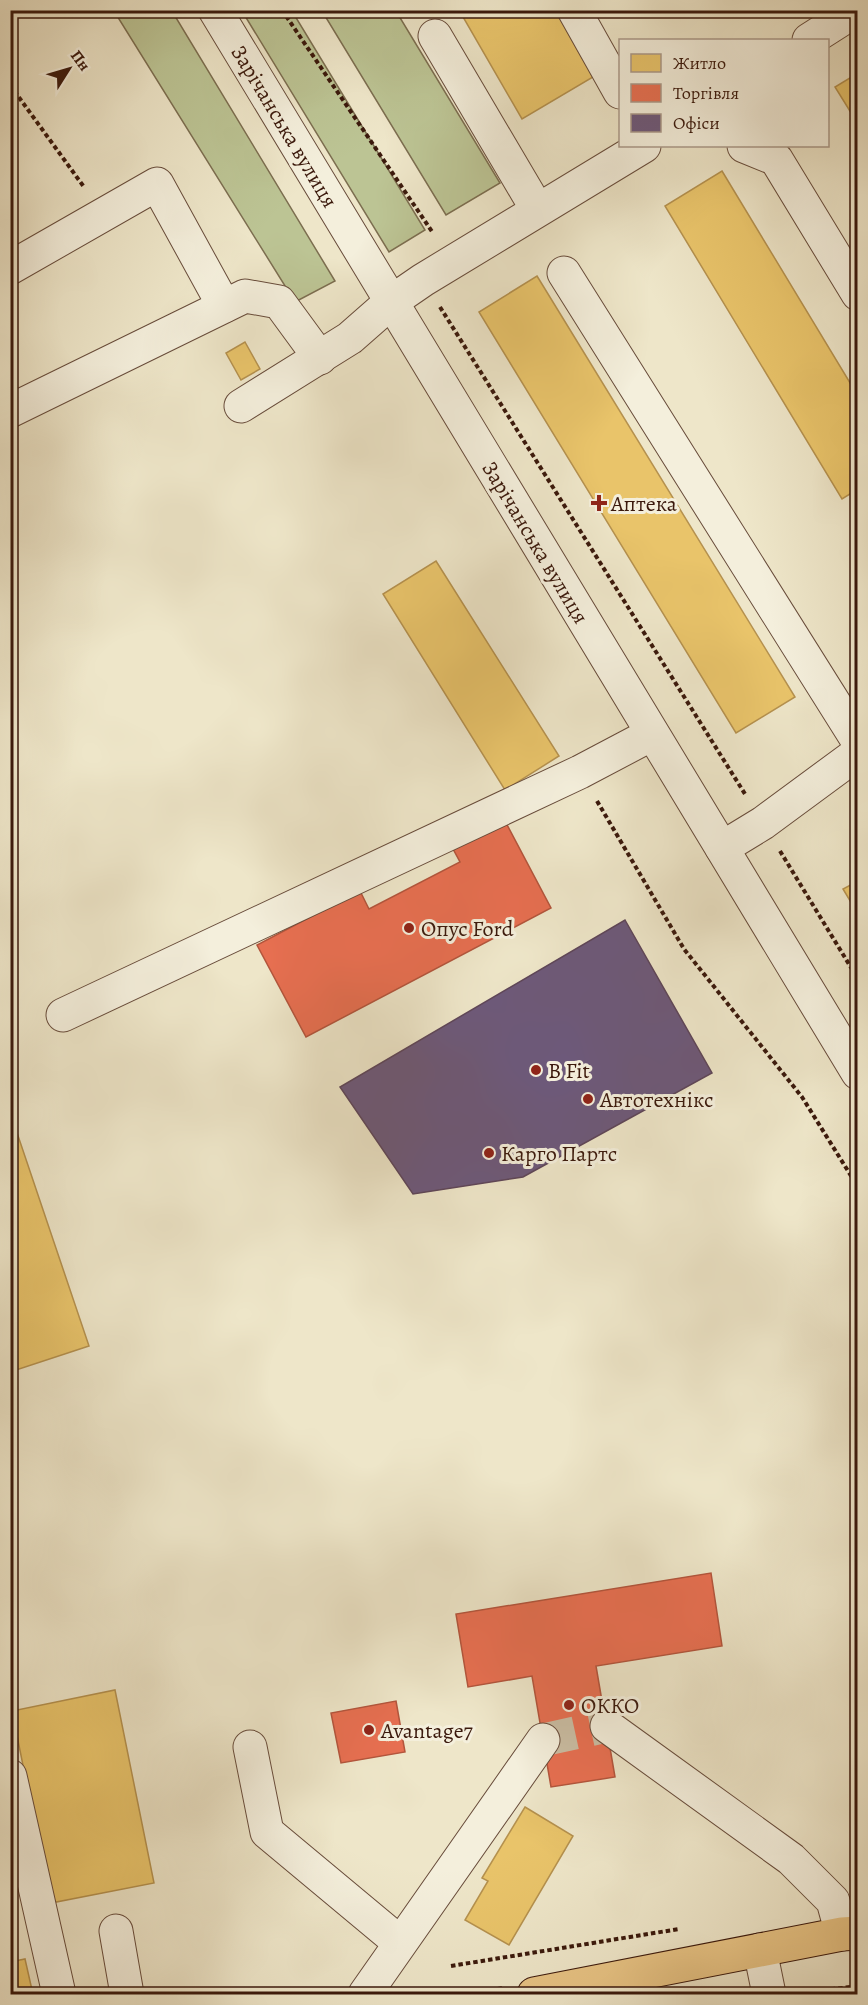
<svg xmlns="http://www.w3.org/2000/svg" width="868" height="2005" font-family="Alegreya,serif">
	<rect width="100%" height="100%" fill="#eee6c9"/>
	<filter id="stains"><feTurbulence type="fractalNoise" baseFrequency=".00333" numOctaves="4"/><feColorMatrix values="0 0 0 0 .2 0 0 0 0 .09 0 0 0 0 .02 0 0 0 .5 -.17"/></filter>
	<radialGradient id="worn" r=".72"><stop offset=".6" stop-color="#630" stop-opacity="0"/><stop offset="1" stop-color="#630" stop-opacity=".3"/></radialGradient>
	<!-- green -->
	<g fill="#bcc494" stroke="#7c6e50" stroke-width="1.5">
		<polygon points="114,11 172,11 335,281 295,302"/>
		<polygon points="242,11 292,11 425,230 389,252"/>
		<polygon points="322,11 396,11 500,183 446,215"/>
	</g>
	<!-- homes -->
	<g fill="#e9c46a" stroke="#b5914e" stroke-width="1.5">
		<polygon points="459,10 555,10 593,77 522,119"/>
		<polygon points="858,73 858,124 835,87"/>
		<polygon points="722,171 858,396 858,489 842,499 665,206"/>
		<polygon points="537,276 795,697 736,733 479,312"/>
		<polygon points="245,342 260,369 241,380 226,353"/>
		<polygon points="436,561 559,756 505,790 383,594"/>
		<polygon points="858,881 858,914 843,889"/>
		<polygon points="10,1112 89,1346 10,1372"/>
		<polygon points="115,1690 154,1883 51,1903 12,1711"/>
		<polygon points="525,1807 573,1836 509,1945 465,1920 488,1881 482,1878"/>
		<polygon points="25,1959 32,1990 10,1994 10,1962"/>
	</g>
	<!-- shops -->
	<g fill="#e76f51" stroke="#b3553c" stroke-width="1.5">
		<polygon points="504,819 551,908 306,1037 257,945 360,891 369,909 460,862 452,847"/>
		<polygon points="711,1573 722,1646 596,1666 615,1777 551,1787 532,1676 468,1687 456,1614"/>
		<polygon points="396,1701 405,1752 341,1763 331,1713"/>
	</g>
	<!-- offices -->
	<polygon fill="#6d597a" stroke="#5e4659" stroke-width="1.5" points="625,920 712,1073 523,1177 413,1194 340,1087"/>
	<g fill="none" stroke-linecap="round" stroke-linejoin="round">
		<!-- minor-tunnel -->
		<polyline stroke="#cabda3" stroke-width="33" stroke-dasharray="33 16" stroke-linecap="butt" points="543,1740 607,1726"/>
		<defs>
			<g id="minor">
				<polyline points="215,10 858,1073"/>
				<polyline points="574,10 620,92"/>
				<polyline points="435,36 537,209"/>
				<polyline points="809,40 856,10"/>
				<polyline points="744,146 776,159 858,294"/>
				<polyline points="10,268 157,184 224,306"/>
				<polyline points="564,273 858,741"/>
				<polyline points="241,406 350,338 391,302 423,280 644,146"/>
				<polyline points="10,411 245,296 279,302 320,358"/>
				<polyline points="722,848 763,823 858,753"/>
				<polyline points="63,1015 580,772 652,734"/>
				<polyline points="607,1726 791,1859 833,1901 842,1934"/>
				<polyline points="250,1747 267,1832 399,1942"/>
				<polyline points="10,1776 59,1994"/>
				<polyline points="116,1931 127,1994"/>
				<polyline points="760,1950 769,1994"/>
				<polyline points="365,1994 543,1740"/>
			</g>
			<polyline id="major" points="534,1994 842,1934 858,1933"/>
		</defs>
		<!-- minor casing -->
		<use href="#minor" stroke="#684c3b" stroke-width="35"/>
		<!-- major casing -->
		<use href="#major" stroke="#3b190c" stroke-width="35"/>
		<!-- path -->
		<g stroke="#3b190c" stroke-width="4" stroke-dasharray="4.5 3" stroke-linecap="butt">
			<polyline points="282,10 433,233"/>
			<polyline points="10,85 84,187"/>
			<polyline points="440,307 745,794"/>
			<polyline points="597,801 684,949 802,1097 858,1187"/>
			<polyline points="780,851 858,979"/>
			<polyline points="451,1966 679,1929"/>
			<polyline points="801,1993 858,1986"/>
			<polyline points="289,1994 308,1991"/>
			<polyline points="468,1994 503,1988"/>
		</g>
		<!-- minor -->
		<use href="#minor" stroke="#f4efdc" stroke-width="33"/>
		<!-- major -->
		<use href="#major" stroke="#e7c384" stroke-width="33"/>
	</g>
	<!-- markers -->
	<g fill="#8f2418" stroke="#f4efdc" stroke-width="2">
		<path d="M596 494h6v6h6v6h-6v6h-6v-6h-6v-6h6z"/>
		<circle cx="409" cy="928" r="6"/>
		<circle cx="536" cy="1070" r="6"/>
		<circle cx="588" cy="1099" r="6"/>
		<circle cx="489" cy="1153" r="6"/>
		<circle cx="569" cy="1705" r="6"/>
		<circle cx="369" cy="1730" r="6"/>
	</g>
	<g text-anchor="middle" stroke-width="6" stroke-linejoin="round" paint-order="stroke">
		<!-- street labels -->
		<g font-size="22" fill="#3b190c" stroke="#f4efdc">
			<text transform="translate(285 126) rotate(59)" y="8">Зарічанська вулиця</text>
			<text transform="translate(536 542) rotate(59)" y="8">Зарічанська вулиця</text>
		</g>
		<!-- poi labels -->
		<g font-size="22" fill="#3b190c" stroke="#f4efdc" text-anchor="start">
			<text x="611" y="511">Аптека</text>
			<text x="421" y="936">Опус Ford</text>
			<text x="548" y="1078">B Fit</text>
			<text x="600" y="1107">Автотехнікс</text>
			<text x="501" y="1161">Карго Партс</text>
			<text x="581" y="1713">ОККО</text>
			<text x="381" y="1738">Avantage7</text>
		</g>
	</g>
	<!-- margin -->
	<rect width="868" height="2005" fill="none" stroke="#eee6c9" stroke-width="36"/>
	<rect x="12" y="12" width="844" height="1981" fill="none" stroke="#3b190c" stroke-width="3"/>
	<rect x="18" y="18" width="832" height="1969" fill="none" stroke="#3b190c" stroke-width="1.5"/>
	<!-- legend -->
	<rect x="619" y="39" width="210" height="108" fill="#f4efdc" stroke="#aa9989" stroke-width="1.5"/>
	<rect x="631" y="54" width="30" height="18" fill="#e9c46a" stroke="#aa9989" stroke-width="1.5"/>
	<text x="673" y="69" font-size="18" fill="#3b190c">Житло</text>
	<rect x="631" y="84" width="30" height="18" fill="#e76f51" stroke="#aa9989" stroke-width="1.5"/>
	<text x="673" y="99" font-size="18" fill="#3b190c">Торгівля</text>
	<rect x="631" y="114" width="30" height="18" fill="#6d597a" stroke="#aa9989" stroke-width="1.5"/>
	<text x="673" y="129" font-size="18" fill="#3b190c">Офіси</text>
	<!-- north arrow -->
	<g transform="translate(69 69) rotate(53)" stroke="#f4efdc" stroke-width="4.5" paint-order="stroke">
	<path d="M0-4.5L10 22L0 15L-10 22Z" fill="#3b190c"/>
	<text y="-9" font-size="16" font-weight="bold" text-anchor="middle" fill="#3b190c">Пн</text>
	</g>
	<rect width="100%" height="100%" filter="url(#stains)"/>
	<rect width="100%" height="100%" fill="url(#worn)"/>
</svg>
